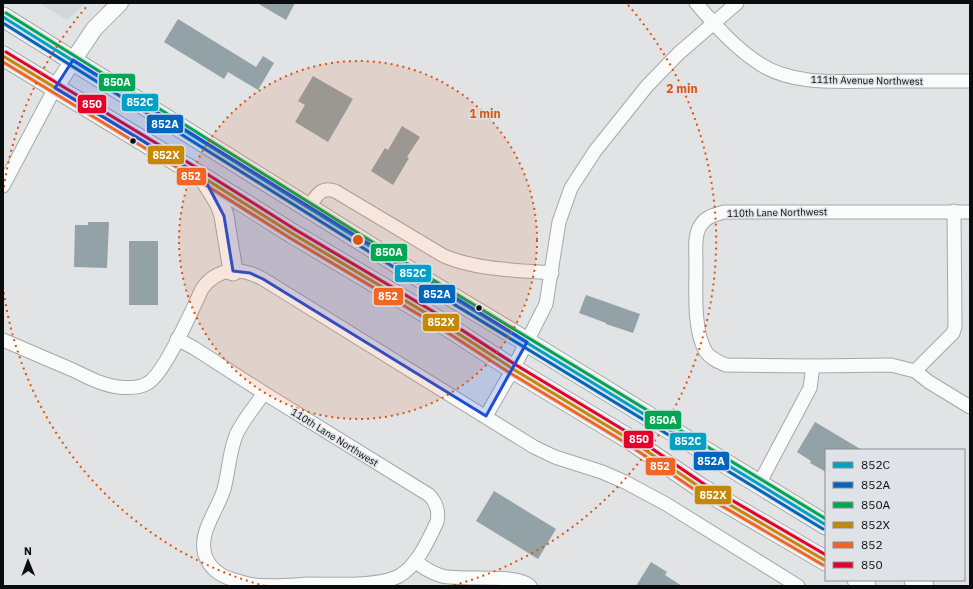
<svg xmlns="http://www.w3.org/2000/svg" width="973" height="589" font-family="'IBM Plex Sans',sans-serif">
	<rect width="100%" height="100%" fill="#e1e3e5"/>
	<!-- built -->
	<polygon fill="#d1d7dd" points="39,3 86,3 67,20"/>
	<!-- building -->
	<g fill="#92a2a7">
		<polygon points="257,3 295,3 286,20"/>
		<polygon points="178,19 256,67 263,56 274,63 258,90 228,72 224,79 164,42"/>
		<polygon points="313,76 353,99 328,142 295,122 305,105 298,101"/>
		<polygon points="402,126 420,137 407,157 409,158 393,185 371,171 385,148 388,150"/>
		<polygon points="88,222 109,222 107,268 74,267 75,225 88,225"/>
		<rect x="129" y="241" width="29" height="64"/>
		<polygon points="586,295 640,314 633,333 606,324 606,323 579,313"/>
		<polygon points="815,422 862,450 826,450 826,472 810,463 811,461 797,452"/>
		<polygon points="494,491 556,529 538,559 476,521"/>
		<polygon points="651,562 667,572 665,575 682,586 636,586"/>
	</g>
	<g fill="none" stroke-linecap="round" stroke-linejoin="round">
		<defs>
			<g id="minor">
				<path d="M696 3C715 25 735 48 760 64 794 86 840 81 879 81 909 81 940 81 970 81"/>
				<polyline points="3,186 55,88"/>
				<path d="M309 207C316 197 320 186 335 191L444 256C477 270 517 270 552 273"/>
				<path d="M970 212H724C714 215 704 217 699 228 694 238 696 253 696 264 696 289 693 331 706 352 711 359 719 362 726 365L813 366 891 365 915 371 929 382 970 407"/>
				<path d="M177 339 194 348 264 393 429 495C437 503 439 511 437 522 428 541 417 566 399 576 378 587 333 584 309 584 291 585 272 587 254 585 246 584 238 581 231 579 219 575 209 567 205 555 198 532 218 510 224 489 229 471 229 451 237 433 244 419 255 406 264 393"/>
				<path d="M3 340C26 350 49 360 73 370 87 377 102 385 118 387 127 388 140 388 148 383 165 373 192 310 202 289 217 267 241 267 263 279L534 447 555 457 602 472 625 482 666 504 798 586"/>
				<polyline points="915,371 953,333 955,327 954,211"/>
				<polyline points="486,416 513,369 546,304 559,222 571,188 595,151 647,86 679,53 737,3"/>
				<polyline points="759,484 810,388 813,366"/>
				<path d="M415 561C424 568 431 573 442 576 462 581 517 573 530 586"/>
			</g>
			<polyline id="tertiary" points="55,88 94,29 120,3"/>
			<g id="secondary">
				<polyline points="3,17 427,282 527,342 826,525"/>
				<polyline points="3,56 204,178 293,234 431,316 513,369 629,439 701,488 826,561"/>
				<polyline points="207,183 220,204 224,216 233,271"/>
				<polyline points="857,580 866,586"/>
				<polyline points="914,580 924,586"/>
			</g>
		</defs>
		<!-- minor casing -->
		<use href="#minor" stroke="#a6a7a8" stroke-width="15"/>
		<!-- tertiary casing -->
		<use href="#tertiary" stroke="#a6a7a8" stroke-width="18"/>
		<!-- secondary casing -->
		<use href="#secondary" stroke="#a6a7a8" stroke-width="21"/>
		<!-- minor -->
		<use href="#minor" stroke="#fafbfb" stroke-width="13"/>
		<!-- tertiary -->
		<use href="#tertiary" stroke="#fafbfb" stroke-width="16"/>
		<!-- secondary -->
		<use href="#secondary" stroke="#fafbfb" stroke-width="19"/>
		<defs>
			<polyline id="bus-1" points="3,17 427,282 826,525"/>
			<polyline id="bus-2" points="3,23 424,286 823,529"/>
			<polyline id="bus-3" points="6,13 430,278 826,519"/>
			<polyline id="bus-4" points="3,56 204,178 293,234 431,316 513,369 629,439 701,488 826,561"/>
			<polyline id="bus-5" points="3,62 201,182 290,238 428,320 510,373 626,443 698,492 823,565"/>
			<polyline id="bus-6" points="6,52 207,174 296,230 434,312 516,365 632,435 704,484 826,555"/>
		</defs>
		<!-- bus-1 casing -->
		<use href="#bus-1" stroke="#dfe2e7" stroke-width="6"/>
		<!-- bus-2 casing -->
		<use href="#bus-2" stroke="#dfe2e7" stroke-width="6"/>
		<!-- bus-3 casing -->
		<use href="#bus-3" stroke="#dfe2e7" stroke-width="6"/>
		<!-- bus-4 casing -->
		<use href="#bus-4" stroke="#dfe2e7" stroke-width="6"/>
		<!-- bus-5 casing -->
		<use href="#bus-5" stroke="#dfe2e7" stroke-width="6"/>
		<!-- bus-6 casing -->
		<use href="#bus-6" stroke="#dfe2e7" stroke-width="6"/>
		<!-- bus-1 -->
		<use href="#bus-1" stroke="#00a1c4" stroke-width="3"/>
		<!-- bus-2 -->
		<use href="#bus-2" stroke="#0065bd" stroke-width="3"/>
		<!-- bus-3 -->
		<use href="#bus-3" stroke="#00a651" stroke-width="3"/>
		<!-- bus-4 -->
		<use href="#bus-4" stroke="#c88703" stroke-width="3"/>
		<!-- bus-5 -->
		<use href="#bus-5" stroke="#f26522" stroke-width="3"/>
		<!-- bus-6 -->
		<use href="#bus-6" stroke="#e4002b" stroke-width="3"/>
	</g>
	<!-- marked area -->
	<path fill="#1d4ed8" fill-opacity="0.2" stroke="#1d4ed8" stroke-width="3" stroke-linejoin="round" d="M73 60 527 342 486 416 263 279 250 273 233 271 224 216 204 178 55 88Z"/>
	<!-- distance rings -->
	<circle cx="358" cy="240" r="179" fill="#dd550c" fill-opacity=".12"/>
	<g fill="none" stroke="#dd550c" stroke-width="2" stroke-dasharray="2 4">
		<circle cx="358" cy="240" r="179"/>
		<path d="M265 586A358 358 0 0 1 3 287M3 193A358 358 0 0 1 88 5M628 5A358 358 0 0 1 451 586"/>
	</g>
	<!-- markers -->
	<g fill="#0a0c0d" stroke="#dfe2e7" stroke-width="1.5">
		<circle cx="133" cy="141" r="3.5"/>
		<circle cx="479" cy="308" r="3.5"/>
	</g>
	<g text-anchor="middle" stroke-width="3" stroke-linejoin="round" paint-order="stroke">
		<!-- street labels -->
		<g font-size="10" fill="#0a0c0d" stroke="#dfe2e7">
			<text transform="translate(867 80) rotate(1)" y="4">111th Avenue Northwest</text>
			<text transform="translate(777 212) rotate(-1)" y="4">110th Lane Northwest</text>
			<text transform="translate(335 437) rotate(32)" y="4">110th Lane Northwest</text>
		</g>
	</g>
	<circle cx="358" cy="240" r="6" fill="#dd550c" stroke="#dfe2e7" stroke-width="2"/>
	<g font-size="12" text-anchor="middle" font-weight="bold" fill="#dd550c" stroke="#dfe2e7" stroke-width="3" stroke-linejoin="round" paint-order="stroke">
		<text x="682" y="93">2 min</text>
		<text x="485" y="118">1 min</text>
	</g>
	<g stroke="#dfe2e7" stroke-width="1.5">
		<rect x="98" y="73" width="38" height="19" rx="4" fill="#00a651"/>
		<rect x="121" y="93" width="38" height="19" rx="4" fill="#00a1c4"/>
		<rect x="77" y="94" width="30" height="20" rx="4" fill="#e4002b"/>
		<rect x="146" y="114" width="38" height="20" rx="4" fill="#0065bd"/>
		<rect x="147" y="145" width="38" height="20" rx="4" fill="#c88703"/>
		<rect x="176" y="167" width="31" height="19" rx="4" fill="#f26522"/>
		<rect x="370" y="243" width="38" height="19" rx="4" fill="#00a651"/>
		<rect x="394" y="264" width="38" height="19" rx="4" fill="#00a1c4"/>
		<rect x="418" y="284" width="38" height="20" rx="4" fill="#0065bd"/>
		<rect x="373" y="287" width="31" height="19" rx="4" fill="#f26522"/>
		<rect x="422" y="313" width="38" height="19" rx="4" fill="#c88703"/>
		<rect x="644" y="410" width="38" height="20" rx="4" fill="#00a651"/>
		<rect x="623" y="430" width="31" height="19" rx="4" fill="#e4002b"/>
		<rect x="669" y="432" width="38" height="19" rx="4" fill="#00a1c4"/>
		<rect x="693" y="451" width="37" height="20" rx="4" fill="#0065bd"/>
		<rect x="645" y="457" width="31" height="19" rx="4" fill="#f26522"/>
		<rect x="694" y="485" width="38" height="20" rx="4" fill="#c88703"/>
	</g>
	<g font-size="11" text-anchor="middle" font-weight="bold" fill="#fff">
		<text x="117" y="86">850A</text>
		<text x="140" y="106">852C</text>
		<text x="92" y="108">850</text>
		<text x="165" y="128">852A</text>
		<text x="166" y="159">852X</text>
		<text x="191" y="180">852</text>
		<text x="389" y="256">850A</text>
		<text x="413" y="277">852C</text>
		<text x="437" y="298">852A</text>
		<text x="388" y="300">852</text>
		<text x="441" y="326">852X</text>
		<text x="663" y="424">850A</text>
		<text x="639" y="443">850</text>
		<text x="688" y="445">852C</text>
		<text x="711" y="465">852A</text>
		<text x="660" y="470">852</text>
		<text x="713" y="499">852X</text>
	</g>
	<!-- border -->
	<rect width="973" height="589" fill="none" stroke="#0a0c0d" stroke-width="8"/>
	<!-- legend -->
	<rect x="825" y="449" width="140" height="132" fill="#dfe2e7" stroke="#8a8c90"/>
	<rect x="833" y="462" width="20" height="6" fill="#00a1c4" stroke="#8a8c90"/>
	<text x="861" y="469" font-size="12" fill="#0a0c0d">852C</text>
	<rect x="833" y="482" width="20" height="6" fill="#0065bd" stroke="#8a8c90"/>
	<text x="861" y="489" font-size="12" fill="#0a0c0d">852A</text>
	<rect x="833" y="502" width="20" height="6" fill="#00a651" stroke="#8a8c90"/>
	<text x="861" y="509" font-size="12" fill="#0a0c0d">850A</text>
	<rect x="833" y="522" width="20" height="6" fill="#c88703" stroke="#8a8c90"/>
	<text x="861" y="529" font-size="12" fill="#0a0c0d">852X</text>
	<rect x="833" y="542" width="20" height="6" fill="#f26522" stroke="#8a8c90"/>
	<text x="861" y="549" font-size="12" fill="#0a0c0d">852</text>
	<rect x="833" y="562" width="20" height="6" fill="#e4002b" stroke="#8a8c90"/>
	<text x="861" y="569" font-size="12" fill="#0a0c0d">850</text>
	<!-- north arrow -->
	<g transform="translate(28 561) rotate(359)" stroke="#dfe2e7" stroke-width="3" paint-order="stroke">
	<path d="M0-3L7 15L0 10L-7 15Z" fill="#0a0c0d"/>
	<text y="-6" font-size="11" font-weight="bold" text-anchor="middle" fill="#0a0c0d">N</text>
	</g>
</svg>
